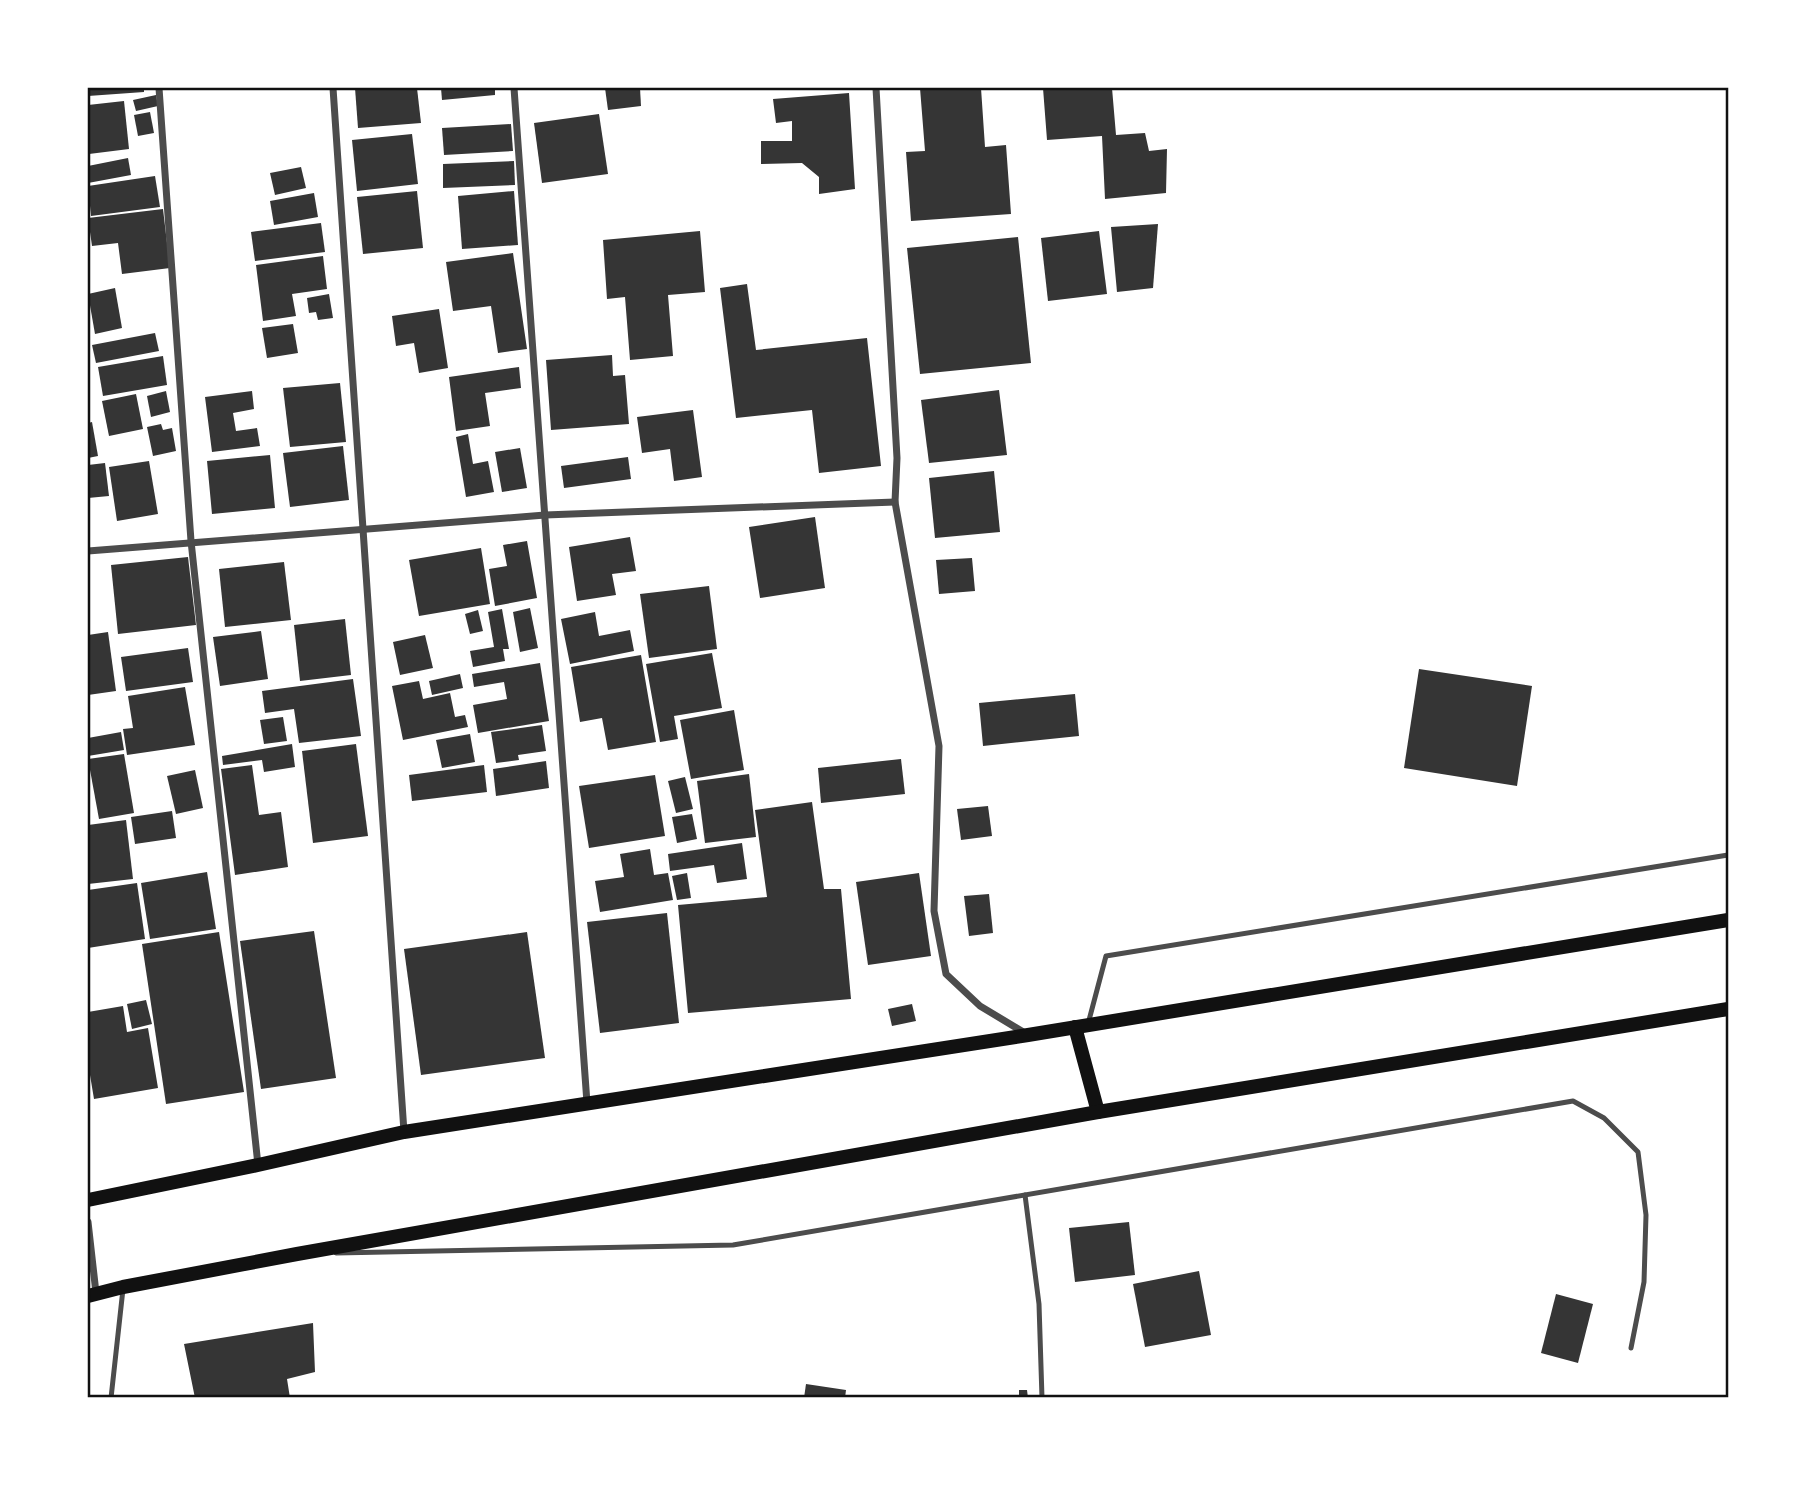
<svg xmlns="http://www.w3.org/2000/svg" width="1816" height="1485" font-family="Montserrat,sans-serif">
	<rect width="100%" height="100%" fill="#fff"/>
	<!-- building -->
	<g fill="#353535">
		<polygon points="88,88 144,88 144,92 88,96"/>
		<polygon points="355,88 417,88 421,123 358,128"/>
		<polygon points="441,88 495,88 495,95 442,100"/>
		<polygon points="605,88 640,88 641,106 608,110"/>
		<polygon points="920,88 981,88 985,147 1006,145 1011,214 911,221 906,152 925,151"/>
		<polygon points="1043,88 1112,88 1116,135 1145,133 1149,151 1167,149 1166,193 1105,199 1102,136 1047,140"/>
		<polygon points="849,93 855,189 819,194 819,177 802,163 761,164 761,141 792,141 792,121 776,123 773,99"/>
		<polygon points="156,95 158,106 136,111 133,100"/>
		<polygon points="124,101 129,149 89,154 88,105"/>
		<polygon points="150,112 154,133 138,136 134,115"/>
		<polygon points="599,114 608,174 542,183 534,123"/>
		<polygon points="511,124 513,151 444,155 442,128"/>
		<polygon points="412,134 418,184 357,191 352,140"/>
		<polygon points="128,158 131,175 88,183 88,166"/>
		<polygon points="514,161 515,185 443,188 443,164"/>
		<polygon points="301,167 306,188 275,195 270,173"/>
		<polygon points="155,176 160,207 91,216 88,186"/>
		<polygon points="417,191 423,248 363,254 357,197"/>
		<polygon points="514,191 518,245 462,249 458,196"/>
		<polygon points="314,193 318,217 274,225 270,201"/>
		<polygon points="163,209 170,268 122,274 118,243 92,246 88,218"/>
		<polygon points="321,223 325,252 255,261 251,232"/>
		<polygon points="1158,224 1153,288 1117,292 1111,227"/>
		<polygon points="700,231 705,292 668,295 673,356 630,360 625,297 607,299 603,240"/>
		<polygon points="1099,231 1107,294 1048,301 1041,238"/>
		<polygon points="1018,237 1031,363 920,374 907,248"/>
		<polygon points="513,253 527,349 498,353 491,306 453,311 446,262"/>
		<polygon points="323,256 327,289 292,294 296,316 263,321 256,265"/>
		<polygon points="747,284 756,350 867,338 881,466 819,473 812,410 736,418 720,288"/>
		<polygon points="115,288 122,328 95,334 88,294"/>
		<polygon points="329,294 333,318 318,320 316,312 309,313 307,298"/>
		<polygon points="439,309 448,368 419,373 414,343 396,346 392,316"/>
		<polygon points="293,324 298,353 267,358 262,328"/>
		<polygon points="155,333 159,351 96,363 92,345"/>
		<polygon points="612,355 613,376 625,375 629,424 551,430 546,360"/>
		<polygon points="163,356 167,385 103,396 98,367"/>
		<polygon points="519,367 521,388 485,393 490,426 456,431 449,377"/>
		<polygon points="340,383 346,442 290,447 283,388"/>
		<polygon points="999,390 1007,455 929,463 921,400"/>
		<polygon points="166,391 170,412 151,417 147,396"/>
		<polygon points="252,391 254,409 233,413 236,431 257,428 260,446 212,452 205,397"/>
		<polygon points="136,394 143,429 109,436 102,401"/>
		<polygon points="693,410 702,477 674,481 670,449 642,453 637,417"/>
		<polygon points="92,422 98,456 88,458 88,423"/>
		<polygon points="161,424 163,430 172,428 176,451 153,456 147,427"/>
		<polygon points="468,434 473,464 488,461 494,492 466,497 456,437"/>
		<polygon points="343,446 349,500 290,507 283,453"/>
		<polygon points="520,448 527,488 502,492 495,452"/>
		<polygon points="270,455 275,508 212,514 207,461"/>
		<polygon points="628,457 631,479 564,488 561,466"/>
		<polygon points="149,461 158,514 117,521 109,467"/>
		<polygon points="105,463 109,496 88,498 88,465"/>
		<polygon points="994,471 1000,532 935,538 929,478"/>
		<polygon points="815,517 825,588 760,598 749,527"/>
		<polygon points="630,537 636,571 612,574 616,595 577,601 569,547"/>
		<polygon points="527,541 537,598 495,606 489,569 507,566 503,545"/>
		<polygon points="481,548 490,604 419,616 409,560"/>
		<polygon points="188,557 196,625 118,634 111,565"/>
		<polygon points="972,558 975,591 939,594 936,560"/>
		<polygon points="284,562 291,620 225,627 219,569"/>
		<polygon points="709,586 717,649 649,658 640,594"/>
		<polygon points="530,608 538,648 520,652 513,612"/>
		<polygon points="502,609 509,649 503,649 505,661 473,667 470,651 494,647 488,612"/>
		<polygon points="478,610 483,631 470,634 465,614"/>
		<polygon points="595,612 599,636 630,630 634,651 570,664 561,619"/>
		<polygon points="345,619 351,675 300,681 294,625"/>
		<polygon points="261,631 268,679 220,686 213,637"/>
		<polygon points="108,632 116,691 88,695 88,635"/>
		<polygon points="425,635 433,668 400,675 393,642"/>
		<polygon points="188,648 193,682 126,691 121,657"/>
		<polygon points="712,653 722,708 674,716 678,739 660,742 646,664"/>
		<polygon points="641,655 656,742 608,750 602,718 580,722 571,667"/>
		<polygon points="540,663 549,721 478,733 473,705 507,699 504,682 474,687 472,674"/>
		<polygon points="1419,669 1532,686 1517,786 1404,768"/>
		<polygon points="460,674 463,688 432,695 429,681"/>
		<polygon points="353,679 361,736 299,743 294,709 265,713 262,691"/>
		<polygon points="419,681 423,699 450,693 455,717 465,715 468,727 403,740 392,686"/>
		<polygon points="185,687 195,745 127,755 123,729 133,728 128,696"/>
		<polygon points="1075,694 1079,736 983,746 979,703"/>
		<polygon points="734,710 744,770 691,779 680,720"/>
		<polygon points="283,717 287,741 264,744 260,720"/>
		<polygon points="542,725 546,751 518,755 519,760 496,763 491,732"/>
		<polygon points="121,732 124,750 88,756 88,738"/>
		<polygon points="470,734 475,762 442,768 436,740"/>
		<polygon points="292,744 295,767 264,772 262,760 223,765 222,756"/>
		<polygon points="356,744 368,836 313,843 302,751"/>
		<polygon points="124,754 134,813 99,819 88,759"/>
		<polygon points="901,759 905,794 821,803 818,768"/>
		<polygon points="546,761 549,788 496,796 493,769"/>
		<polygon points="252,765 259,815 281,812 288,867 235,875 221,769"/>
		<polygon points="484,765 487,792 412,801 409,775"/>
		<polygon points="195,770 203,808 176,814 167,776"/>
		<polygon points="749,774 756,837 705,843 697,781"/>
		<polygon points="655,775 665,836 589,848 579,786"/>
		<polygon points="685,777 693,809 676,813 668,781"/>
		<polygon points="812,802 824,889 841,889 851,999 688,1013 678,905 767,897 755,810"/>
		<polygon points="988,806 992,836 961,840 957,809"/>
		<polygon points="172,811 176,838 135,844 131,817"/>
		<polygon points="692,814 697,839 677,843 672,817"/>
		<polygon points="126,820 133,879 88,884 88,825"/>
		<polygon points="742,843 747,879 717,883 714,865 670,871 668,854"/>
		<polygon points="650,849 654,875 668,873 673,900 600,912 595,881 624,877 620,854"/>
		<polygon points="207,872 216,929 150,939 141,883"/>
		<polygon points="687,873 691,898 677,900 672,876"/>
		<polygon points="919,873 931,956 868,965 856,882"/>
		<polygon points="137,883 145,939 88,948 88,890"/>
		<polygon points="989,894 993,933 969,936 964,896"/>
		<polygon points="667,913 679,1023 600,1033 587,922"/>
		<polygon points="314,931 336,1078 261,1089 240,941"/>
		<polygon points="219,932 244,1092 166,1104 142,944"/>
		<polygon points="527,932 545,1058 421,1075 404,949"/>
		<polygon points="146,1000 152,1024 132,1029 127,1004"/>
		<polygon points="912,1004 916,1021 892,1026 888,1009"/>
		<polygon points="123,1006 127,1032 148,1028 158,1088 94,1099 88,1063 88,1012"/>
		<polygon points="1129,1222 1135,1275 1075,1282 1069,1228"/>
		<polygon points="1199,1271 1211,1335 1145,1347 1133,1284"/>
		<polygon points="1556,1294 1593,1304 1578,1363 1541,1353"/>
		<polygon points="313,1323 315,1372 287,1379 290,1398 195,1398 184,1344"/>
		<polygon points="806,1384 846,1390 845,1398 804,1398"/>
		<polygon points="1019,1390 1027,1390 1028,1398 1019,1398"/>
	</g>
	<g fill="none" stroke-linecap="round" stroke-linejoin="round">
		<!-- service -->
		<g stroke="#4c4c4c" stroke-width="5">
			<polyline points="1088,1024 1106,956 1728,855"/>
			<polyline points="1025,1195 1039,1304 1042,1398"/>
			<polyline points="336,1253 733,1245 1573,1101 1604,1118 1638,1152 1646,1215 1644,1282 1631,1348"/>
			<polyline points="111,1398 123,1289"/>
		</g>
		<!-- minor -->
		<g stroke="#4c4c4c" stroke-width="7">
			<polyline points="159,88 191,541 258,1165"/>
			<polyline points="333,88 404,1132"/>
			<polyline points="514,88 587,1103"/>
			<polyline points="876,88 897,458 895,502 939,746 934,911 946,974 980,1006 1025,1033"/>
			<polyline points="88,551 545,515 895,502"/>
			<polyline points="88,1222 96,1293"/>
		</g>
		<!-- secondary -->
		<g stroke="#111" stroke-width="14">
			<polyline points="1075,1027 1098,1112"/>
			<polyline points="88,1200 258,1165 404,1132 1028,1035 1728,920"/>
			<polyline points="88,1296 123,1287 297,1254 1098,1112 1728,1009"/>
		</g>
	</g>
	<!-- border -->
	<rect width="1816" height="1485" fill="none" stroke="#ffffff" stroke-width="178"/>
	<rect x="89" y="89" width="1638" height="1307" fill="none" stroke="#111" stroke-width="2.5"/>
</svg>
